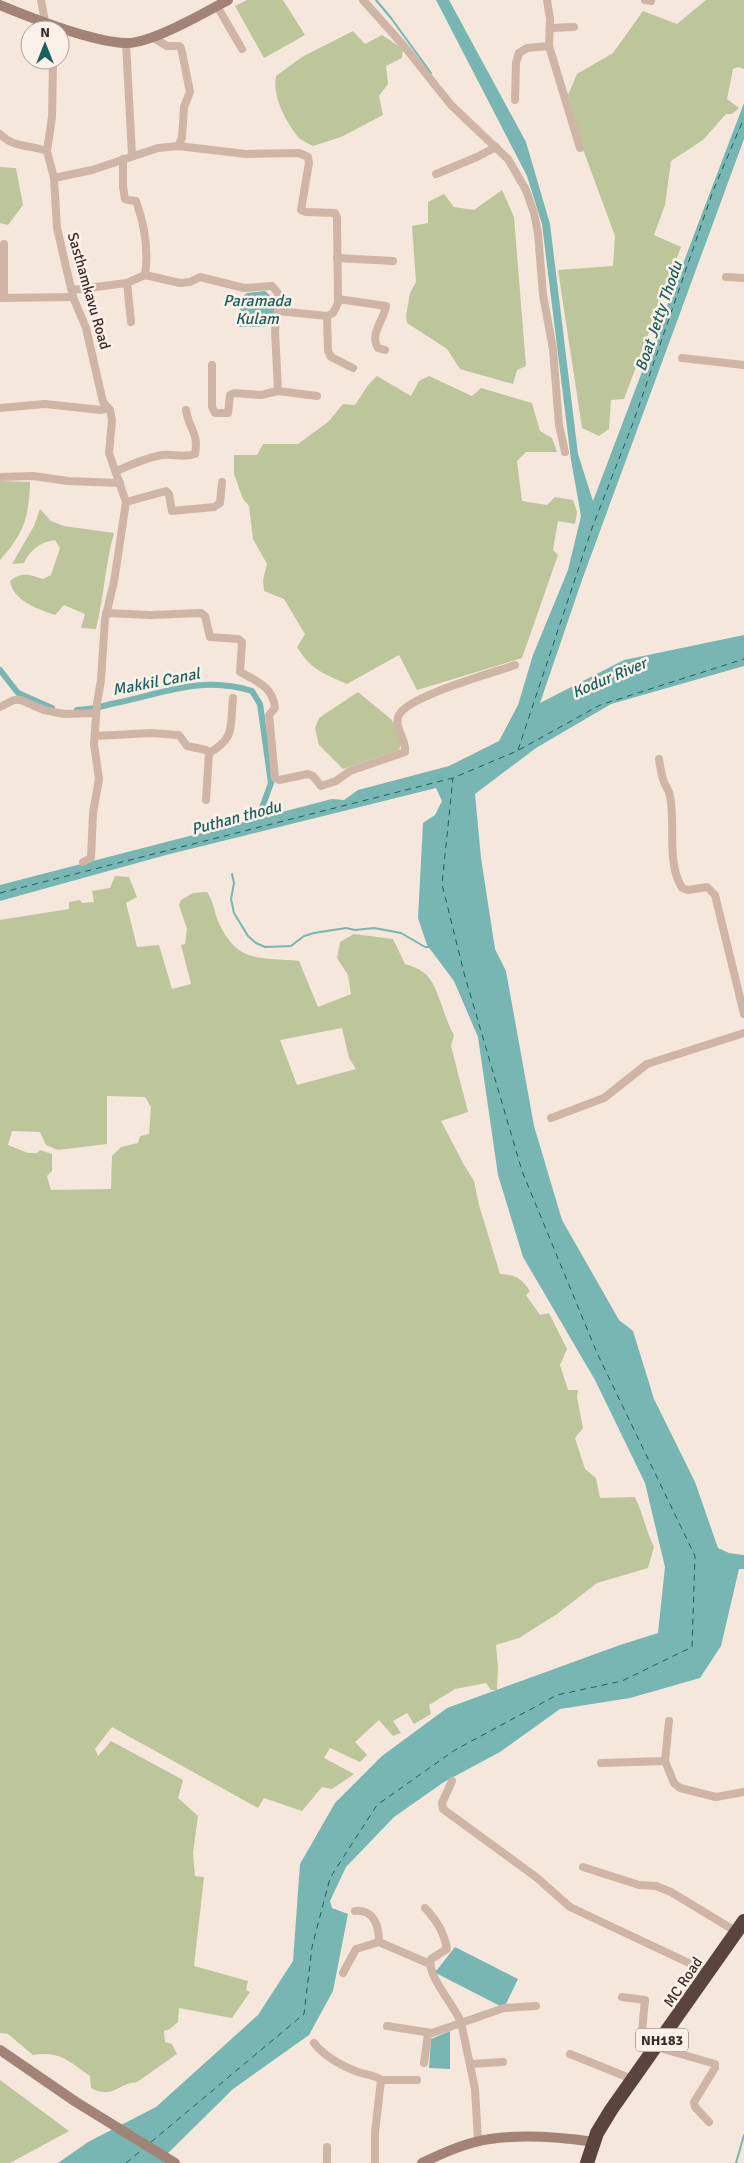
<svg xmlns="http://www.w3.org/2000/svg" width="744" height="2163" font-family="Signika,sans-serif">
	<rect width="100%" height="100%" fill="#f5e7dc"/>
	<!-- green -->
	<g fill="#bcc69a" fill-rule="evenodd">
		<polygon points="247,0 283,0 305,35 264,58 235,6"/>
		<polygon points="706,0 744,0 744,69 738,67 733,69 727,99 739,108 732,114 726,114 703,140 671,161 665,205 654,235 681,247 624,399 611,400 609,429 599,436 582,428 558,270 613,266 615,236 584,152 568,95 577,74 613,53 643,11 677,24"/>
		<path d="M353 31 365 44 382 35 403 49 402 58 386 66 388 84 379 96 383 115 341 137 313 146C308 143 302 141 299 138 286 122 272 97 276 76L302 57Z"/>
		<polygon points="0,167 16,168 23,205 8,225 0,223"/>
		<polygon points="502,190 514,217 526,366 517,370 513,384 460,369 447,349 407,323 406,316 410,293 416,282 412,226 428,223 428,202 444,194 454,207 474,210"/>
		<path d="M377 376 411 396 419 381 429 376 472 396 481 388 532 403 540 431 552 438 557 452H526L517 461 522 501 547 505 555 497 573 500 577 512 575 524 558 521 553 550 558 555 522 658 417 690 399 655 347 684C324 674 310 669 297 647L305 634 284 599 264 591 263 580 267 564 253 539 249 506 243 499 234 474V455H257L263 444H298L328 422 343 404 355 405 368 385Z"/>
		<path d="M0 481 30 482C29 518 24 533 0 560Z"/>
		<path d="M40 509 51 521 64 526 114 533C105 565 104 597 96 629L81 628 85 614 64 605 55 615C38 609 13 601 10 581 22 571 30 575 43 579L51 575 60 548 55 540C40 542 30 550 24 563L12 564 34 526Z"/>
		<polygon points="358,692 392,720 402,741 399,750 343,769 319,745 315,728 319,718"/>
		<path d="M115 876 129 877 137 897 126 903 137 947 159 945 172 989 191 984 181 945 185 944 187 929 179 905 181 900 193 893 207 892C213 900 214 911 218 921 237 964 259 957 299 961L318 1007 351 994 348 975 337 958 340 942 354 934 393 939 405 964C411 966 418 968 423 972 438 981 444 1020 454 1035L451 1046 468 1112 441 1121 464 1165 474 1181 479 1205 500 1274C516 1275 521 1278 530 1291L526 1295 540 1315 549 1313 567 1349 560 1365 568 1390H578L577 1397 583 1428 575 1438 585 1469 596 1478 600 1498 635 1497C643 1514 646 1531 654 1547L648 1568 597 1583 557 1614 519 1638 496 1645 498 1667 497 1690H491L486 1683 455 1689 429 1705 431 1714 414 1724 407 1713 393 1721 401 1733 393 1736 379 1720 355 1742 367 1755 360 1762 330 1748 324 1758 354 1774 332 1789 322 1787 302 1811 264 1798 258 1808 112 1727 95 1749 98 1756 111 1741 183 1780 178 1798 198 1816 193 1853 195 1876 204 1877 194 1966 248 1981 246 1990 250 1992 232 2018 179 2008 178 2022 170 2029 164 2031 165 2042 172 2044 177 2054 137 2082C118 2083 113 2100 91 2088L90 2076C68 2061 61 2051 33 2055L8 2034 0 2033V920L69 909V902L80 900 82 903 94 902 92 891 110 888ZM342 1028 349 1058 356 1069 297 1085 280 1040ZM107 1096 145 1097 151 1107 149 1134 140 1136 138 1143 121 1147 112 1156 111 1189 51 1190 47 1176 52 1171V1154L40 1150 37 1153H28L8 1145 12 1131 40 1132 46 1145 58 1150 107 1144Z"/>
		<polygon points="0,2080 69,2131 10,2163 0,2163"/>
	</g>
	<!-- water -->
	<g fill="#77b6b2">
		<polygon points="436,0 449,0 526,142 550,224 578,454 593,501 744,103 744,139 582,580 540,703 624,660 744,635 744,666 611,704 536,748 475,794 481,858 495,949 506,971 534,1126 562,1220 619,1320 633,1331 654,1399 695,1482 718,1548 729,1553 744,1555 744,1569 739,1569 721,1646 700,1678 630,1698 560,1709 500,1752 444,1782 394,1817 346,1867 330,1901 332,1908 348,1914 333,1991 309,2035 233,2089 164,2157 168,2163 58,2163 88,2142 156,2107 258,2015 293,1961 300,1864 335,1803 382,1756 447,1708 620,1645 658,1633 665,1567 645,1483 595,1380 523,1257 498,1175 478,1037 454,981 427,945 418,918 423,823 435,815 442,801 436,788 166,855 0,901 0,885 332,799 344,800 358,790 449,766 499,741 518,705 533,655 568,570 581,516 571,460 542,224 527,176"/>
		<path d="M265 291C279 302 274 311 271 325L264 327H239L241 298 247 293Z"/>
		<polygon points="455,1947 518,1979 504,2008 430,1970 437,1970"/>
		<polygon points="450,2031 450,2069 429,2068 431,2039"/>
	</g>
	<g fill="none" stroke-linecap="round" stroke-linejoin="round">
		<!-- stream -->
		<g stroke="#77b6b2" stroke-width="2">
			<polyline points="376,0 391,18 431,73"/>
			<polyline points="232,874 234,883 231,899 234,913 248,936 256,943 265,947 291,946 304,936 314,933 346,928 355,930 374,928 401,933 425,947 431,947"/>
			<polyline points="736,2163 744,2135"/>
		</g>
		<!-- canal -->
		<g stroke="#77b6b2" stroke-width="6">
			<polyline points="0,670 18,693 52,708"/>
			<path d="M77 710C88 710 100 707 111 704 162 694 200 675 252 691L260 704 271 783 259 816 258 826"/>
		</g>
		<!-- ferry -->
		<g stroke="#18615f" stroke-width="1" stroke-dasharray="6 5" stroke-linecap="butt">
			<polyline points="518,750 592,528 633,423 713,191 744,118"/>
			<polyline points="0,893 453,778 517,751 600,705 744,659"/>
			<polyline points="151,2142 304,2014 312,1947 330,1878 377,1805 455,1750 557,1695 622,1681 692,1647 695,1556 597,1353 522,1171 464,973 442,884 453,778"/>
			<polyline points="126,2163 144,2148"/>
		</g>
		<!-- street -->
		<g stroke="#cfb5a6" stroke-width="8">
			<polyline points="41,0 45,22"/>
			<polyline points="363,0 404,46 451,105 508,159 526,190 534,213 538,233 543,295 553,349 559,425 565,452"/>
			<polyline points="547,0 550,19 549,46 580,148"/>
			<polyline points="645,0 651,1"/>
			<polyline points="217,6 242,49"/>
			<polyline points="550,28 574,27"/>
			<polyline points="152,37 167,46 180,46 182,52 190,92 184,107 182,138 178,146"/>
			<polyline points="126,43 132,155"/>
			<polyline points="53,60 52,117 47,151 54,178 57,228 73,297 86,328 103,402 110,410 112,420 109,453 126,502 114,582 105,619 101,680 97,703 94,744 99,779 93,813 91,858 83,862"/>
			<polyline points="515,100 516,63 519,53 527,48 549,46"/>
			<path d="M0 134C15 149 29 144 47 151"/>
			<path d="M123 159V187L125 199 128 200 136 201C145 226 149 249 145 275"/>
			<polyline points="436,174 477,157 496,147"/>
			<polyline points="54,178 92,170 158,148 178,146 246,154 299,153 308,157 309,163 301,210 306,212 335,213 337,218 338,303 333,313 327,316 278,311 278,293 272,286 244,288 200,277 190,282 180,283 145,275 127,283 72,290"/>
			<polyline points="4,244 4,298"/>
			<polyline points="337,258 393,261"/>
			<polyline points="726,277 744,278"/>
			<polyline points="127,283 131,322"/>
			<polyline points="0,298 73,297"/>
			<path d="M338 299 386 306C384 320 369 334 378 348L385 350"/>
			<polyline points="278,311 275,330 278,391"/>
			<polyline points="327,316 328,351 331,357 353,368"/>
			<polyline points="682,358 744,365"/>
			<polyline points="212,365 212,407 215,413 228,413 230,395 234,393 261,395 278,391 317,396"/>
			<polyline points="0,408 45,404 101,410 108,408"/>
			<path d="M116 471C131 465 147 457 163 455 174 454 184 458 195 454 199 432 189 430 186 410"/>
			<polyline points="0,477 33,476 68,481 120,483"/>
			<polyline points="126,502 166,491 169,494 172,511 214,507 220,503 222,482"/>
			<path d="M106 613 151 615 201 613 205 616 210 637 238 639 242 642 240 672C257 681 273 687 275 708L269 715 275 778 279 780 308 774 313 776 321 786 336 781 350 771 405 752C407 740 393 727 399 715 408 696 493 673 515 665"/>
			<polyline points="0,707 14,700 21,700 44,710 64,714 96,713"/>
			<polyline points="95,736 151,733 179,735 187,746 206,750 209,753 206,800"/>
			<path d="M209 753C236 738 230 726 233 698"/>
			<path d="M659 759C660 766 661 774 664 782 666 787 669 790 670 796 676 826 666 861 682 888L688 890 707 887 715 895 744 1014"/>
			<polyline points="551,1118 604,1098 647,1064 744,1033"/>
			<polyline points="669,1721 665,1761 674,1783 680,1788 716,1797 744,1792"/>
			<polyline points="601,1763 665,1761"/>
			<polyline points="452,1781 442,1803 443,1809 536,1877 570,1907 708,1972"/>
			<polyline points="583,1867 639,1885 656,1886 671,1892 737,1932"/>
			<path d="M425 1908C437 1921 444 1932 447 1949L431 1959C426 1975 454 2005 461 2022L475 2089 478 2141"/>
			<path d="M355 1911C374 1909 379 1926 379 1942"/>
			<polyline points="343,1973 356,1949 379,1942 430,1964"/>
			<polyline points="622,1997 645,2000 642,2031 646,2044 715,2064 715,2068 694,2102 695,2107 709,2122"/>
			<polyline points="387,2026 432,2033 504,2008 536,2006"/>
			<path d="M314 2043C325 2057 342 2066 358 2072 366 2075 375 2075 381 2080H417"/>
			<polyline points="570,2054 632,2079"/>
			<polyline points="424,2063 428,2034"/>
			<polyline points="471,2064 503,2062"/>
			<polyline points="327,2163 327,2147"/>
			<polyline points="375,2163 375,2132 381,2080"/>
		</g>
		<!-- secondary -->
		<g stroke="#a38377" stroke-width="10">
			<path d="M0 5C34 19 90 41 125 43 149 45 206 12 228 0"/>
			<polyline points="0,2050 76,2102 175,2163"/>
			<path d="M422 2163C443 2153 467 2142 490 2139 524 2134 560 2137 594 2142"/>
		</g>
		<!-- highway -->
		<polyline stroke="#5c443e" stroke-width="14" points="587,2163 597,2133 611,2110 744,1921"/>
	</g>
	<g text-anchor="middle" stroke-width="5" stroke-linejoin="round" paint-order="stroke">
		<!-- shield labels -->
		<rect fill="#fcf1e9" stroke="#746762" stroke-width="1" x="636" y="2028.5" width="52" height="23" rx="4"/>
		<g font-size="14" font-weight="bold" fill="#3a2c28">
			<text x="662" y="2045">NH183</text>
		</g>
		<!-- street labels -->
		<g font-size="15" fill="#3a2c28" stroke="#fcf1e9">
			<text transform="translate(89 291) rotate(74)" y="5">Sasthamkavu Road</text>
			<text transform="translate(683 1982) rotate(-56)" y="5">MC Road</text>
		</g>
		<!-- water labels -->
		<g font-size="16" font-style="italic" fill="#18615f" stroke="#fcf1e9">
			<text x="257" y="306">Paramada<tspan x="257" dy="18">Kulam</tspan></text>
			<text transform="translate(658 316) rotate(-71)" y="6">Boat Jetty Thodu</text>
			<text transform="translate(609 677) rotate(-23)" y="6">Kodur River</text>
			<text transform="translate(156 681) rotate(-11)" y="6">Makkil Canal</text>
			<text transform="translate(236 817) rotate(-15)" y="6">Puthan thodu</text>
		</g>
	</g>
	<!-- north arrow -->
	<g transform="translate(45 45)"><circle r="24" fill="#fcf1e9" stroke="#aea29c"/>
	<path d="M0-4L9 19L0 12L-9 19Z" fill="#18615f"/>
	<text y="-8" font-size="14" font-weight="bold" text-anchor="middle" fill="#3a2c28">N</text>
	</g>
</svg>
